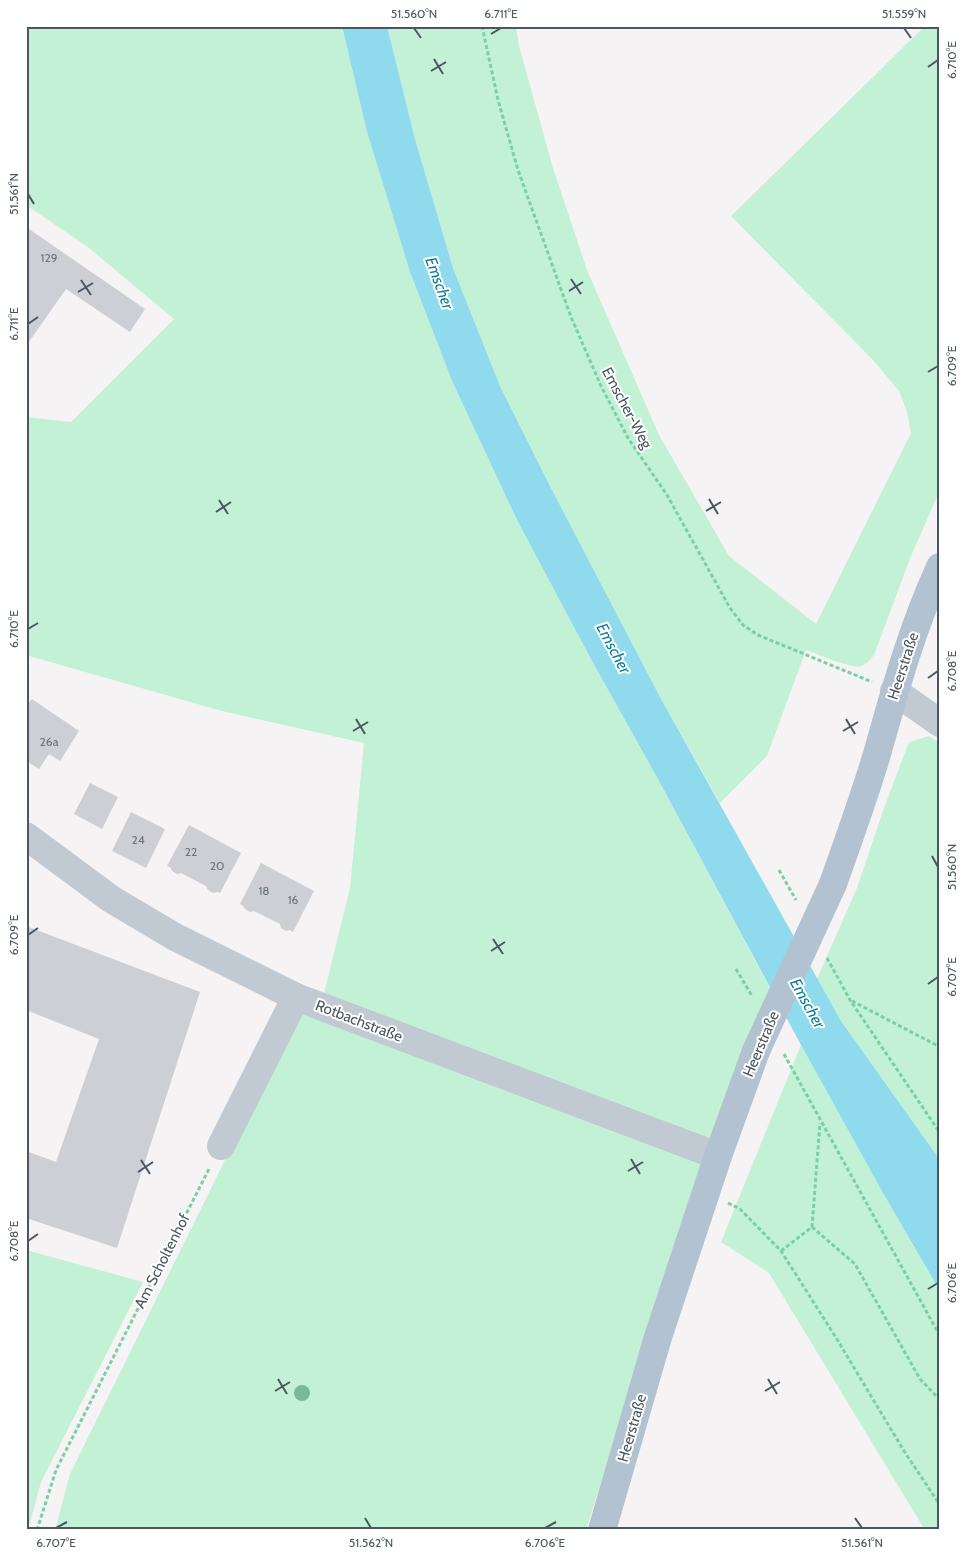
<svg xmlns="http://www.w3.org/2000/svg" width="966" height="1556" font-family="Cabin,sans-serif">
	<rect width="100%" height="100%" fill="#f5f3f3"/>
	<!-- green -->
	<g fill="#c3f1d5">
		<polygon points="26,26 342,26 367,132 410,272 452,381 517,520 592,661 659,781 774,996 712,1147 323,998 350,888 364,743 222,711 26,655 26,417 71,422 174,319 88,247 26,205"/>
		<path d="M387 26H516L519 46 553 168 587 270 659 435 729 556 816 624 911 433 907 412 899 391 873 360 731 216 925 26H940V490L911 556 874 655C870 660 867 664 861 666 851 669 818 654 806 650L767 756 720 803 660 697 551 488 500 386 453 268 415 139Z"/>
		<polygon points="929,736 940,743 940,1160 841,1021 817,979 857,888 884,808 909,742"/>
		<polygon points="303,1002 703,1163 586,1530 55,1530 70,1474"/>
		<polygon points="801,1045 883,1193 940,1291 940,1530 925,1530 769,1273 721,1242"/>
		<polygon points="26,1250 143,1282 41,1482 28,1530 26,1530"/>
	</g>
	<!-- water -->
	<polygon fill="#90daee" points="342,26 387,26 415,139 453,268 500,386 551,488 660,697 841,1021 940,1160 940,1291 883,1193 801,1045 659,781 592,661 517,520 452,381 410,272 367,132"/>
	<!-- building -->
	<g fill="#cdcfd5">
		<polygon points="26,227 145,309 130,332 66,289 26,346"/>
		<polygon points="32,699 79,731 60,761 49,754 39,769 26,761 26,706"/>
		<polygon points="90,783 118,797 102,829 74,814"/>
		<polygon points="131,812 165,829 146,868 112,851"/>
		<polygon points="189,825 241,853 220,893 217,892 213,893 208,890 206,886 181,873 177,874 172,871 170,867 167,866"/>
		<polygon points="261,863 314,891 293,932 290,930 286,931 281,928 280,924 254,911 250,912 245,909 243,906 240,904"/>
		<polygon points="26,926 200,992 117,1248 26,1218 26,1151 56,1162 99,1039 26,1010"/>
	</g>
	<g fill="none" stroke-linecap="round" stroke-linejoin="round">
		<!-- path -->
		<g stroke="#7ad0a6" stroke-width="3" stroke-dasharray="4 2.5" stroke-linecap="butt">
			<polyline points="482,26 498,100 518,170 571,317 601,386 628,438 667,495 730,608 743,625 758,635 872,682"/>
			<polyline points="779,870 796,900"/>
			<polyline points="827,958 850,1000 940,1133"/>
			<polyline points="736,969 752,996"/>
			<polyline points="852,1001 940,1047"/>
			<polyline points="784,1054 940,1336"/>
			<polyline points="728,1203 740,1209 781,1251 835,1336 904,1451 940,1505"/>
			<polyline points="812,1227 855,1264 920,1379 940,1400"/>
			<polyline points="781,1251 812,1227 820,1123"/>
			<polyline points="37,1530 56,1470 209,1169"/>
		</g>
		<!-- minor -->
		<g stroke="#c1cad2" stroke-width="28">
			<polyline points="894,691 940,723"/>
			<polyline points="26,836 111,899 175,937 296,997 718,1156"/>
			<polyline points="221,1146 296,997"/>
		</g>
		<!-- major -->
		<g stroke="#b3c2d1" stroke-width="28">
			<path d="M833 884C848 841 864 798 877 754 895 690 912 628 940 567"/>
			<polyline points="602,1530 658,1337 718,1156 756,1051"/>
		</g>
		<!-- major-bridge -->
		<polyline stroke="#b3c2d1" stroke-width="28" points="756,1051 833,884"/>
	</g>
	<!-- trees -->
	<circle fill="#7bb799" cx="302" cy="1393" r="8"/>
	<!-- ticks -->
	<path fill="none" stroke="#4a5661" stroke-width="2" d="M414 28 421 38M904 28 911 38M491 34 501 28M434 59 443 74M928 67 938 60M431 71 446 62M28 194 34 204M571 279 581 294M81 280 91 295M569 291 583 282M78 292 93 283M28 324 38 317M928 372 938 366M709 499 718 514M219 500 228 514M706 511 721 502M216 512 231 502M28 629 38 623M928 678 938 671M356 719 365 734M846 719 855 734M353 731 368 722M843 731 858 722M932 856 938 867M28 935 38 928M493 939 503 954M491 951 505 942M928 984 938 977M631 1159 640 1174M141 1160 150 1174M628 1171 643 1162M138 1172 153 1162M28 1241 38 1234M928 1289 938 1283M278 1379 287 1394M768 1379 777 1394M275 1391 290 1382M765 1391 780 1382M365 1518 371 1528M855 1518 862 1528M56 1528 67 1522M545 1528 556 1522"/>
	<g text-anchor="middle" stroke-width="4" stroke-linejoin="round" paint-order="stroke">
		<!-- number labels -->
		<g font-size="12" fill="#6b747e">
			<text x="49" y="262">129</text>
			<text x="49" y="746">26a</text>
			<text x="138" y="844">24</text>
			<text x="191" y="856">22</text>
			<text x="217" y="870">20</text>
			<text x="264" y="895">18</text>
			<text x="293" y="904">16</text>
		</g>
		<!-- street labels -->
		<g font-size="15" fill="#4a5661" stroke="#fff">
			<text transform="translate(627 408) rotate(62)" y="5">Emscher-Weg</text>
			<text transform="translate(903 666) rotate(-72)" y="5">Heerstraße</text>
			<text transform="translate(359 1021) rotate(21)" y="5">Rotbachstraße</text>
			<text transform="translate(761 1044) rotate(-67)" y="5">Heerstraße</text>
			<text transform="translate(162 1261) rotate(-63)" y="5">Am Scholtenhof</text>
			<text transform="translate(632 1428) rotate(-74)" y="5">Heerstraße</text>
		</g>
		<!-- water labels -->
		<g font-size="16" font-style="italic" fill="#0c7c9b" stroke="#fff">
			<text transform="translate(440 283) rotate(70)" y="6">Emscher</text>
			<text transform="translate(614 648) rotate(62)" y="6">Emscher</text>
			<text transform="translate(808 1003) rotate(61)" y="6">Emscher</text>
		</g>
	</g>
	<!-- border -->
	<rect width="966" height="1556" fill="none" stroke="#ffffff" stroke-width="55"/>
	<rect x="28" y="28" width="910" height="1500" fill="none" stroke="#4a5661" stroke-width="2"/>
	<g font-size="12" text-anchor="middle" fill="#4a5661">
		<text x="414" y="18">51.560°N</text>
		<text x="501" y="18">6.711°E</text>
		<text x="904" y="18">51.559°N</text>
		<text transform="translate(952 60) rotate(-90)" y="4">6.710°E</text>
		<text transform="translate(14 194) rotate(-90)" y="4">51.561°N</text>
		<text transform="translate(14 324) rotate(-90)" y="4">6.711°E</text>
		<text transform="translate(952 366) rotate(-90)" y="4">6.709°E</text>
		<text transform="translate(14 629) rotate(-90)" y="4">6.710°E</text>
		<text transform="translate(952 671) rotate(-90)" y="4">6.708°E</text>
		<text transform="translate(952 867) rotate(-90)" y="4">51.560°N</text>
		<text transform="translate(14 935) rotate(-90)" y="4">6.709°E</text>
		<text transform="translate(952 977) rotate(-90)" y="4">6.707°E</text>
		<text transform="translate(14 1241) rotate(-90)" y="4">6.708°E</text>
		<text transform="translate(952 1283) rotate(-90)" y="4">6.706°E</text>
		<text x="56" y="1547">6.707°E</text>
		<text x="371" y="1547">51.562°N</text>
		<text x="545" y="1547">6.706°E</text>
		<text x="862" y="1547">51.561°N</text>
	</g>
</svg>
